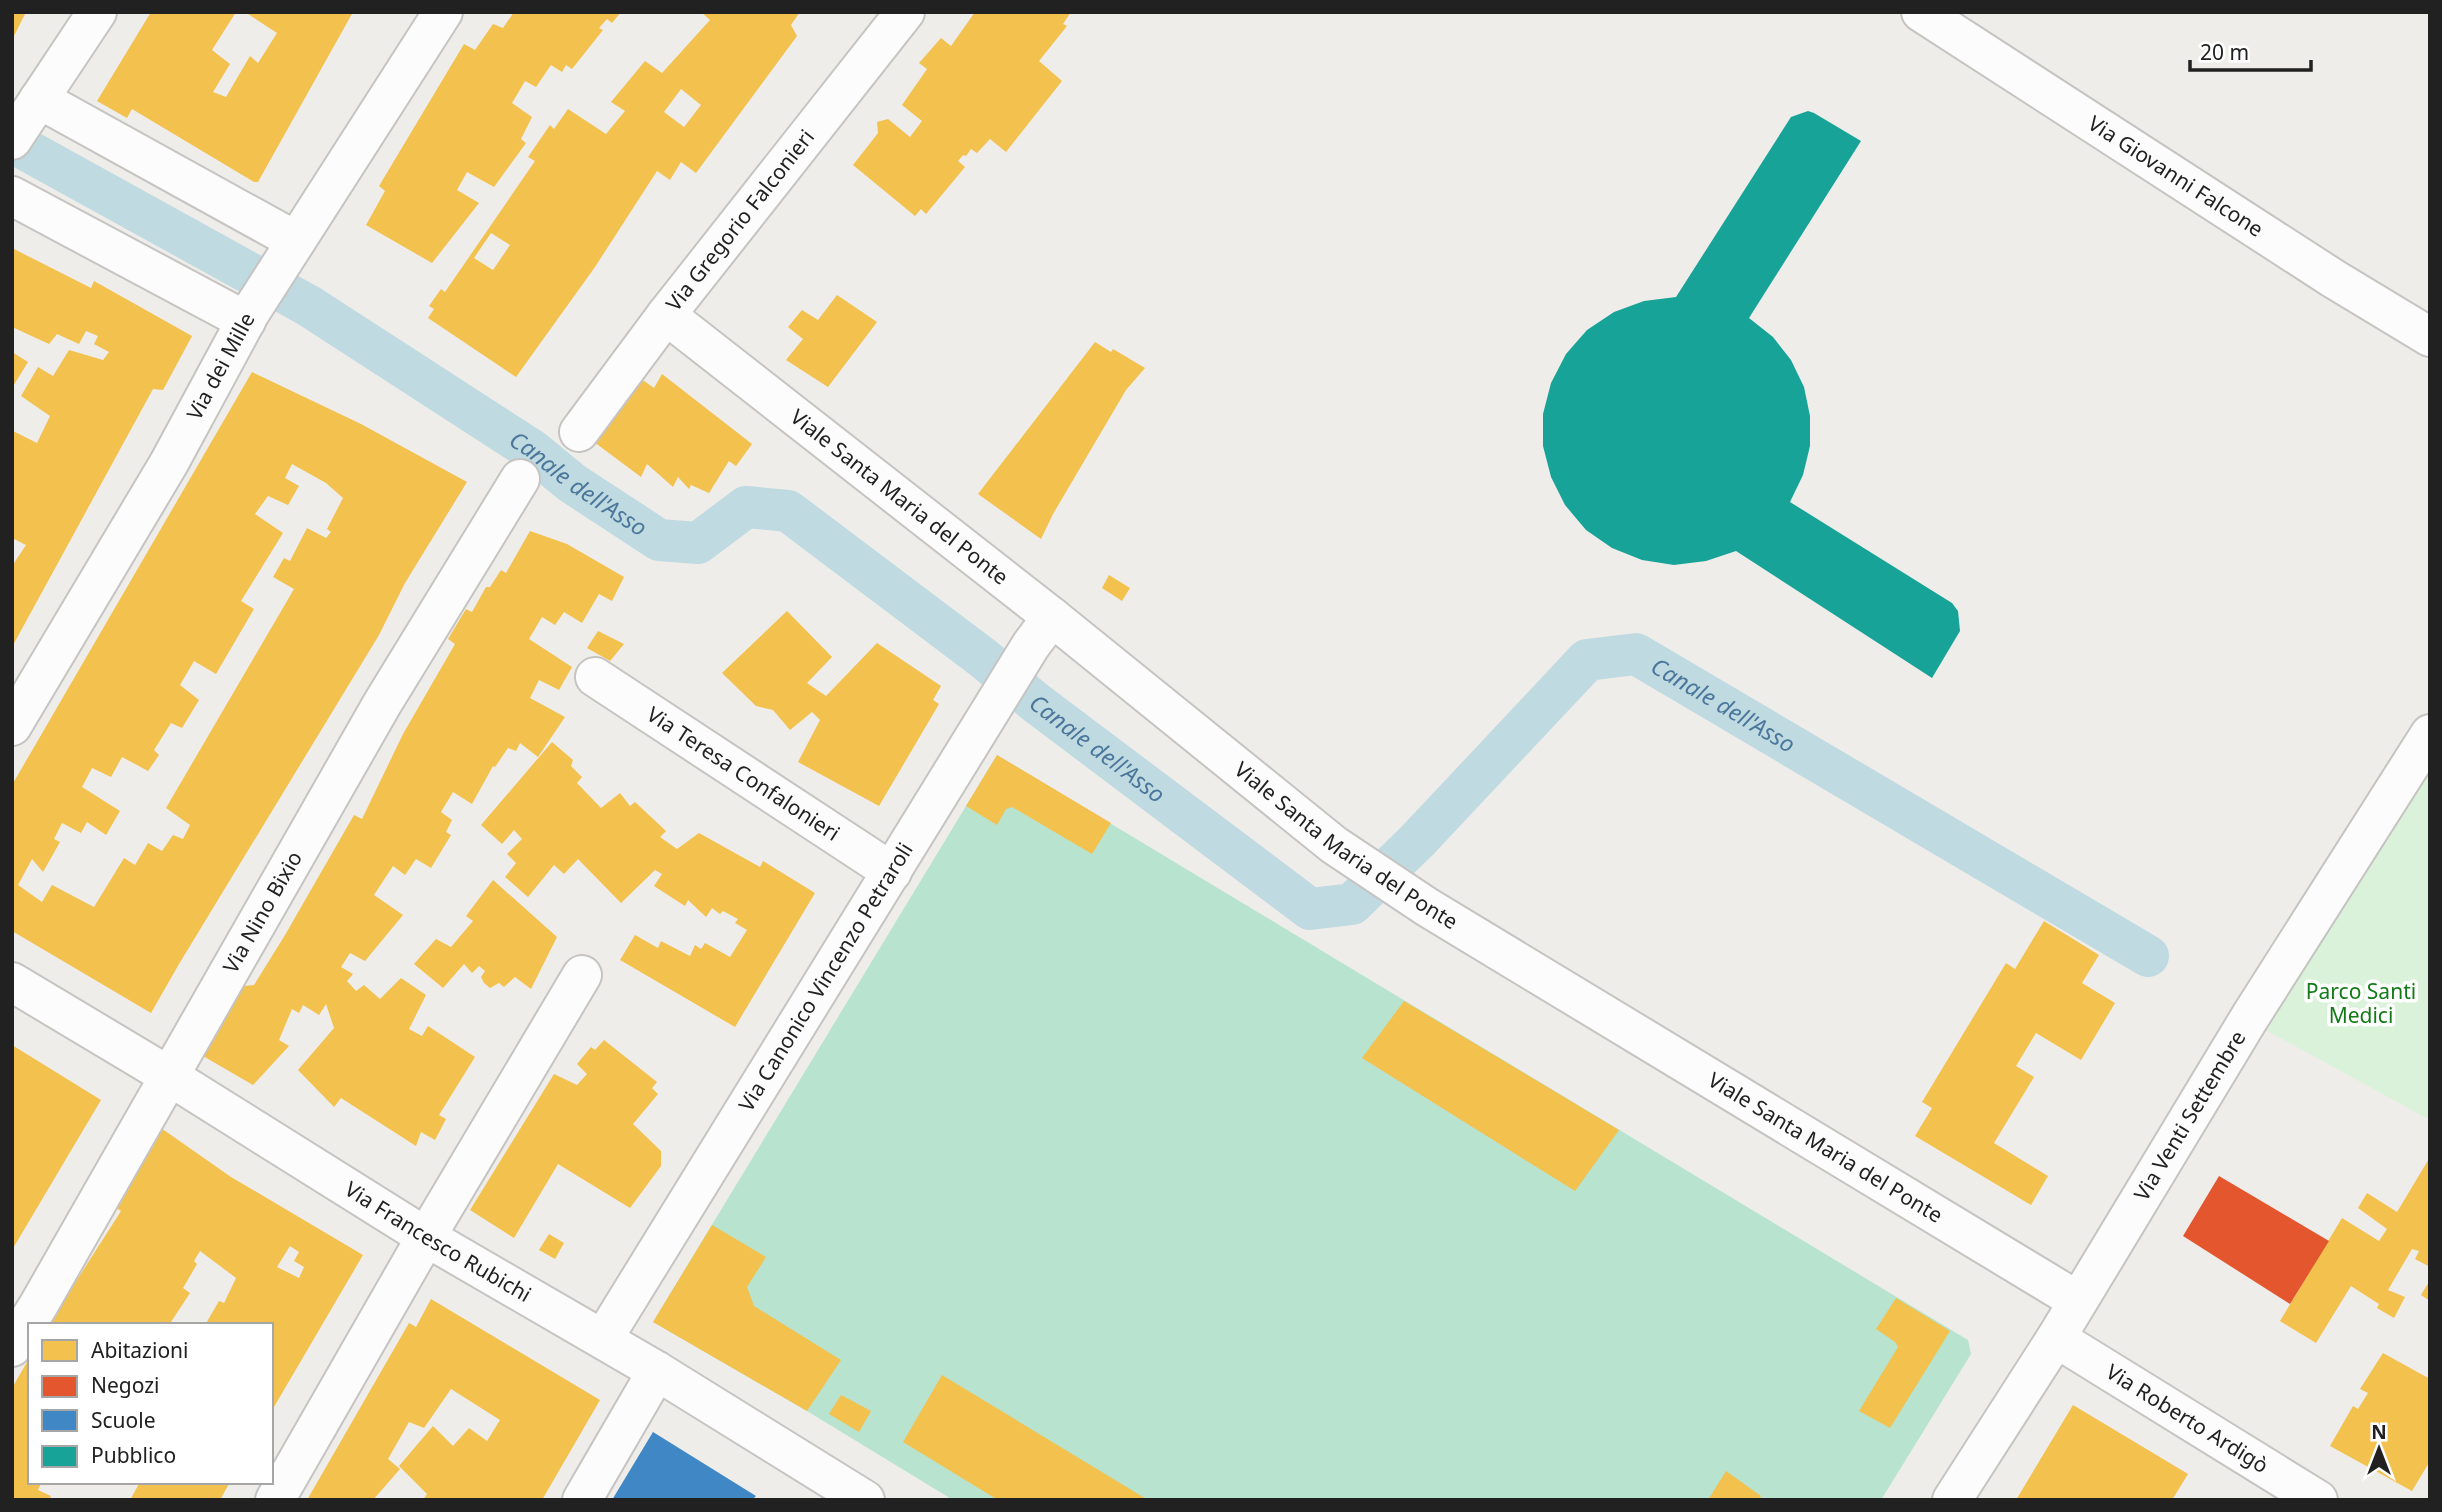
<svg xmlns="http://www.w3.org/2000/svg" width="2442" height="1512" font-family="'Noto Sans',sans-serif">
	<rect width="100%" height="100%" fill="#efedea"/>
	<!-- park -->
	<polygon fill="#daf2d9" points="2430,768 2430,1120 2264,1029"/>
	<!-- pitch -->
	<polygon fill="#b8e3cf" points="997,755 1968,1340 1971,1354 1881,1500 953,1500 807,1411 653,1322"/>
	<!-- homes -->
	<g fill="#f2c14e" fill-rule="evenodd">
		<polygon points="12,12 26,12 12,40"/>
		<polygon points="151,12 236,12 212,50 230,64 213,92 226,97 250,56 258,63 277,33 245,12 353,12 258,182 254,182 132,109 127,118 97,101"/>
		<polygon points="514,12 621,12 612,23 607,19 599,28 603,30 572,69 566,65 562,72 551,65 536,87 525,81 512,103 532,117 521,139 526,143 494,187 467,172 457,190 479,203 432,263 366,225 385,191 379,186 464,44 475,50 493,24 503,28"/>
		<path d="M701 12H800L791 25 797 36 696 173 681 162 670 180 657 171 595 267 516 377 428 318 434 309 429 306 441 289 445 292 535 161 528 157 550 125 554 129 568 109 606 134 625 111 611 102 645 61 662 73 710 20ZM681 89 701 105 684 127 664 112ZM491 233 510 245 493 270 474 258Z"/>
		<polygon points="975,12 1071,12 1063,24 1067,26 1039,61 1062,81 1006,152 990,139 977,153 971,149 966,156 963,155 958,161 965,167 926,214 921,209 915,216 853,165 878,133 877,122 888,119 910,137 922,121 902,105 927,69 919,63 941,38 951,46"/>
		<polygon points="12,248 91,288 94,281 192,336 163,390 153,389 12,647 12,562 14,563 26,545 12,538 12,433 13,431 37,443 50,416 21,396 38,367 53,376 69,350 103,360 109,352 94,344 98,336 86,331 79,344 57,334 49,344 12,327"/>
		<polygon points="837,295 877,322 828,387 786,360 803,339 788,327 802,310 818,320"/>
		<polygon points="1095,342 1111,352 1113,349 1145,368 1126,390 1053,514 1041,539 978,494"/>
		<polygon points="12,352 28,362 12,388"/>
		<path d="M252 372 361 424 467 482 405 583 379 635 179 964 151 1013 12 931V785ZM292 464 326 483 343 498 327 529 331 532 326 538 307 528 290 561 284 558 273 577 294 589 166 808 190 825 183 839 173 835 162 851 148 843 135 865 124 858 94 907 52 885 42 902 18 885 32 859 43 872 60 842 54 839 62 823 81 833 87 822 106 835 120 811 82 787 92 768 111 777 122 757 148 771 159 755 154 750 171 723 182 728 199 700 180 685 194 661 216 674 254 609 241 601 283 533 255 514 268 496 288 505 299 486 285 478Z"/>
		<polygon points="662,374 752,444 736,466 729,461 709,493 691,485 689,489 678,477 673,487 647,464 641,477 590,439 604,418 611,422 640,378 654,388"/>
		<polygon points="530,531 567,544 624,577 612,601 599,594 582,623 564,612 555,625 542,617 529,639 572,667 559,690 539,680 530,698 565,717 538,757 520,743 516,751 508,748 495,767 493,766 472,804 453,792 441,812 452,820 446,832 451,835 431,868 416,859 405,875 393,866 374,895 403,915 365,961 350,953 341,967 353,974 347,981 356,991 364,985 380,999 401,978 426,995 409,1029 422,1036 428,1026 475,1057 439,1115 446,1119 435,1140 421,1132 416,1146 341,1098 334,1107 298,1070 334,1028 326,1004 319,1015 303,1005 299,1013 292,1009 279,1040 289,1046 253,1085 203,1056 244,986 254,985 285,935 354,815 362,819 403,734 455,644 448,639 466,609 472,612 486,587 490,587 501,570 506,573"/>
		<polygon points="1109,575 1130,588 1122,601 1102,588"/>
		<polygon points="787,611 832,657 807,683 826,696 877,643 941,686 933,700 939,704 879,806 798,762 820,720 812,712 790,730 773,710 756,706 722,673"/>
		<polygon points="598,631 624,644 610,661 587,648"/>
		<polygon points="552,742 573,760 571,766 582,777 577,783 601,808 620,793 630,806 635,802 666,831 660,837 677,849 699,833 760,867 763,861 815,893 735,1027 620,960 635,935 658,948 661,941 690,956 695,945 701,949 705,943 730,957 747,930 735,923 738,919 723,911 720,914 712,908 706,917 688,900 685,906 654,886 662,874 655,870 621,903 578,859 564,874 554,865 528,897 505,877 516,863 507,854 522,839 514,830 502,844 481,825"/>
		<polygon points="997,755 1111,823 1092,854 1012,807 1006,809 997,825 966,806"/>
		<polygon points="493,880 557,937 531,989 515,977 504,987 499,983 490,988 484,983 481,977 485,971 479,966 472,973 464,964 443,988 414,964 436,939 451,947 473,921 466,916"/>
		<polygon points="2044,921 2099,955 2082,983 2115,1003 2081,1060 2036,1033 2016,1066 2034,1077 1994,1143 2048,1176 2031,1205 1915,1136 1932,1108 1922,1102 2006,963 2015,969"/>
		<polygon points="1404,1001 1619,1130 1575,1191 1362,1058"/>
		<polygon points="604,1040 657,1082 652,1088 658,1094 633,1124 661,1151 661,1166 630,1208 558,1164 514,1238 470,1210 554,1074 577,1085 587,1074 577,1064 591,1047 595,1050"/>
		<polygon points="12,1045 101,1100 12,1250"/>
		<path d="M161 1128 231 1177 363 1255 271 1412V1325H205L219 1301 224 1303 236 1278 200 1251 194 1261 197 1264 183 1288 190 1293 169 1325H48L121 1211 113 1206ZM290 1246 299 1252 294 1261 304 1267 299 1278 277 1267Z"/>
		<polygon points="2430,1157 2430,1267 2415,1259 2419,1251 2412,1249 2388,1290 2405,1297 2394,1318 2377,1308 2379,1304 2351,1286 2316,1343 2280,1321 2342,1218 2379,1241 2387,1229 2358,1208 2367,1193 2397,1212"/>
		<polygon points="712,1225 766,1257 747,1287 754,1306 841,1360 807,1411 653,1322"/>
		<polygon points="549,1234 564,1243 555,1259 539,1250"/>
		<polygon points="2430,1280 2430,1301 2421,1295"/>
		<polygon points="1896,1298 1950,1331 1890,1428 1859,1411 1898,1347 1895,1342 1876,1329"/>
		<polygon points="431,1299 600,1400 542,1500 423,1500 427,1494 399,1466 433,1426 453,1446 469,1428 487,1441 500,1420 451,1389 424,1428 409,1422 388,1459 400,1469 373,1500 307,1500 409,1323 416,1327"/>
		<polygon points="2383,1353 2430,1379 2430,1461 2412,1491 2330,1446 2353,1406 2358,1409 2368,1393 2360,1389"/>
		<polygon points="30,1357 30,1482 42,1482 38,1490 51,1496 49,1500 12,1500 12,1388"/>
		<polygon points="942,1375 1148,1500 998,1500 903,1442"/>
		<polygon points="841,1395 871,1411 859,1432 829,1414"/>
		<polygon points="2073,1405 2188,1474 2172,1500 2016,1500"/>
		<polygon points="1726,1471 1761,1496 1759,1500 1708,1500"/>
		<polygon points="140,1482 230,1482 220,1500 130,1500"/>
	</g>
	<!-- shops -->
	<polygon fill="#e4572e" points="2219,1176 2329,1241 2290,1304 2183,1236"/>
	<!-- schools -->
	<polygon fill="#3f88c5" points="653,1432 756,1496 752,1500 612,1500"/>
	<!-- public -->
	<polygon fill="#17a398" points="1808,111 1814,113 1861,141 1749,318 1773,337 1791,360 1804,387 1810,416 1810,446 1803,475 1790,502 1952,603 1958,611 1960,631 1932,678 1736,551 1706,561 1674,565 1642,560 1612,548 1586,530 1565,505 1551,477 1543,446 1543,414 1551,383 1566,354 1587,330 1614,312 1644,301 1676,297 1791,117"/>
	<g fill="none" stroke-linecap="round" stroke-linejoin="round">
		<!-- canal -->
		<path stroke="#bfdae0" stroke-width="42" id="s1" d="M12 142 309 306 533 451 572 483 659 540 698 543 746 507 788 511 983 658 1035 702 1310 909 1352 904 1417 841 1587 660 1636 654 2148 956"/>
		<defs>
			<g id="minor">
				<path id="s2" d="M1921 12 2334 279 2430 337"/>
				<polyline points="39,99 296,241"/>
				<polyline points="12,140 97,12"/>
				<polyline points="12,196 246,321"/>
				<path id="s3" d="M666 315 1052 617 1334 845 1427 907 2078 1301"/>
				<path id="s4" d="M579 432 666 315 905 12"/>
				<path id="s5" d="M595 677 892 872"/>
				<path id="s6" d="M12 726 169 463 250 313 443 12"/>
				<path id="s7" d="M12 982 169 1076 426 1237 657 1371 865 1500"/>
				<path id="s8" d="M2056 1338 2318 1500"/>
				<path id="s9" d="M603 1339 1031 645 1052 617"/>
				<path id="s10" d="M12 1347 38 1306 382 704 520 479"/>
				<polyline points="275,1500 426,1237 582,975"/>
				<polyline points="582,1500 657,1371"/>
				<path id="s11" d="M1952 1500 2056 1338 2250 1017 2430 734"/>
			</g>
		</defs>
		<!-- minor casing -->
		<use href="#minor" stroke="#c5c4c2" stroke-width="42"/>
		<!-- minor -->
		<use href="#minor" stroke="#fdfcfc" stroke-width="38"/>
	</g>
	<g text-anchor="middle" stroke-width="7" stroke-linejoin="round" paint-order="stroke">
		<!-- street labels -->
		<g font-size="21" fill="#212121" stroke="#fff">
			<text dy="7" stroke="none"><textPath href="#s2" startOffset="303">Via Giovanni Falcone</textPath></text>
			<text dy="7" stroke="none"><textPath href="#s4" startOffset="266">Via Gregorio Falconieri</textPath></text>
			<text dy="7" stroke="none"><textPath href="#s6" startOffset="416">Via dei Mille</textPath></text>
			<text dy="7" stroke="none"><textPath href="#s3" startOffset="296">Viale Santa Maria del Ponte</textPath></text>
			<text dy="7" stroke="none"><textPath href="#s5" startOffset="177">Via Teresa Confalonieri</textPath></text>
			<text dy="7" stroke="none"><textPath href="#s3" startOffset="863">Viale Santa Maria del Ponte</textPath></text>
			<text dy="7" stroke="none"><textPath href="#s10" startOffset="502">Via Nino Bixio</textPath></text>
			<text dy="7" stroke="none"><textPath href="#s9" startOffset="425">Via Canonico Vincenzo Petraroli</textPath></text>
			<text dy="7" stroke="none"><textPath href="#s11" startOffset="452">Via Venti Settembre</textPath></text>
			<text dy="7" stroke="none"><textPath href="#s3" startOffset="1430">Viale Santa Maria del Ponte</textPath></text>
			<text dy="7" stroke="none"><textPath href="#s7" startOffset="499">Via Francesco Rubichi</textPath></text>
			<text dy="7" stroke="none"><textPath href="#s8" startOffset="154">Via Roberto Ardigò</textPath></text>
		</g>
		<!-- park labels -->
		<g font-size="21" fill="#127b17" stroke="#fff">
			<text x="2361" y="999">Parco Santi<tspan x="2361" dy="24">Medici</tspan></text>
		</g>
		<!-- water labels -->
		<g font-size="23" font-style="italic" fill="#4b779c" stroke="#fff">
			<text dy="8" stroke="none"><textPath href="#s1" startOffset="662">Canale dell'Asso</textPath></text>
			<text dy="8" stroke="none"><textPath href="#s1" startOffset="2090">Canale dell'Asso</textPath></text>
			<text dy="8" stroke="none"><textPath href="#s1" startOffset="1292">Canale dell'Asso</textPath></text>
		</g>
	</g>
	<!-- border -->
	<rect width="2442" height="1512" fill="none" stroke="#212121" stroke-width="28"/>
	<!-- legend -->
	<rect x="28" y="1323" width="245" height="161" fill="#ffffff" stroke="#a6a6a6" stroke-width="2"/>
	<rect x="42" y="1340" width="35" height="21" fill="#f2c14e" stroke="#a6a6a6" stroke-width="2"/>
	<text x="91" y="1358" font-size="21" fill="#212121">Abitazioni</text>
	<rect x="42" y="1376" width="35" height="21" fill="#e4572e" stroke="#a6a6a6" stroke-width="2"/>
	<text x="91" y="1393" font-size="21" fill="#212121">Negozi</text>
	<rect x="42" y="1410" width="35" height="21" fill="#3f88c5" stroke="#a6a6a6" stroke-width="2"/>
	<text x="91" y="1428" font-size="21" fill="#212121">Scuole</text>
	<rect x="42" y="1446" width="35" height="21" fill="#17a398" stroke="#a6a6a6" stroke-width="2"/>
	<text x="91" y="1463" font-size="21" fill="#212121">Pubblico</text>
	<!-- north arrow -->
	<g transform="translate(2379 1449)" stroke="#ffffff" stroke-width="5" paint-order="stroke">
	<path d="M0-5L12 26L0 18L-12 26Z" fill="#212121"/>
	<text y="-10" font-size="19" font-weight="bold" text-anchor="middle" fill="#212121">N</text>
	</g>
	<!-- scale -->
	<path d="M2190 60v10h121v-10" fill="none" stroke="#212121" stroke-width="3.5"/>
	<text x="2200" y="60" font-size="21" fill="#212121" stroke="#ffffff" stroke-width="5" paint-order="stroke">20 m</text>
</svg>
